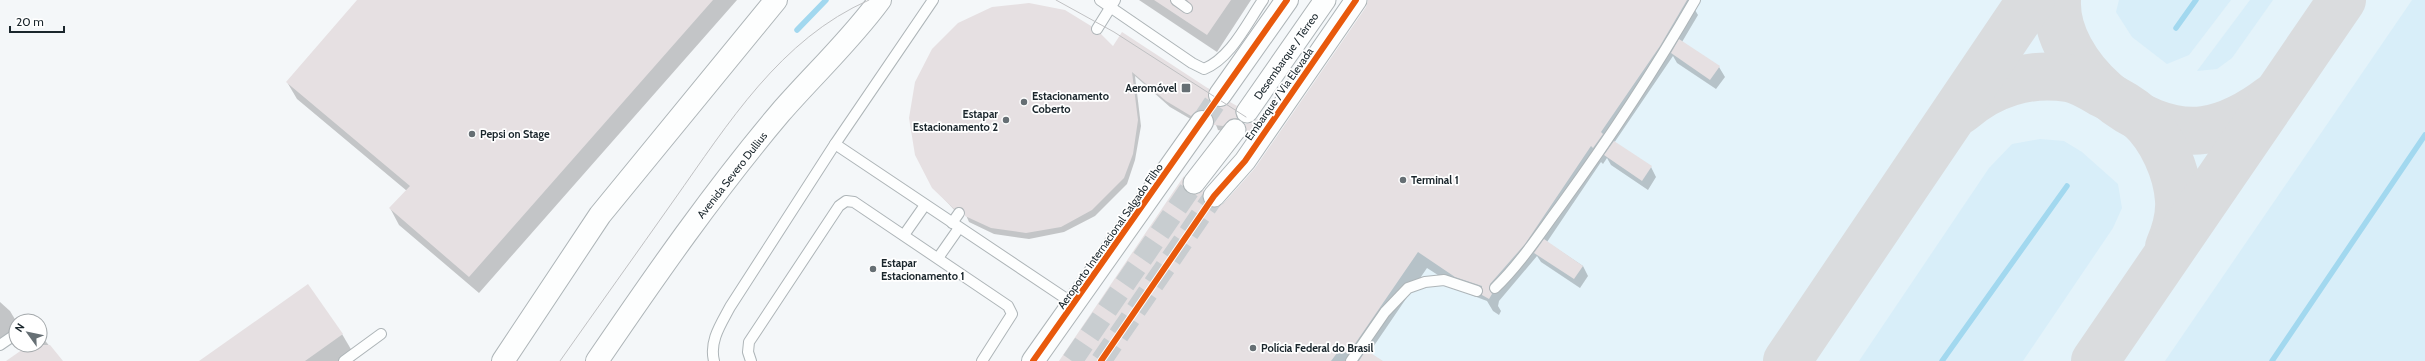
<svg xmlns="http://www.w3.org/2000/svg" width="2425" height="361" font-family="Cabin,sans-serif">
	<rect width="100%" height="100%" fill="#f4f7f9"/>
	<!-- built -->
	<polygon fill="#e4f3fa" points="1382,0 2425,0 2425,361 1138,361"/>
	<!-- green -->
	<g fill="#d8eef9">
		<polygon points="2119,0 2231,0 2189,55 2167,64 2132,37 2116,12"/>
		<polygon points="2250,0 2273,0 2232,58 2217,69 2197,71"/>
		<polygon points="2412,0 2425,0 2425,361 2165,361"/>
		<polygon points="2040,139 2064,141 2082,152 2118,184 2122,208 2113,228 2023,361 1859,361 1989,168 2012,144"/>
	</g>
	<!-- shadow -->
	<g fill="#0003" fill-rule="evenodd">
		<polygon points="359,0 737,0 479,293 399,225 390,208 407,191 297,99 287,82"/>
		<path d="M1139 0H1251L1217 52ZM1187 10 1192 13 1186 16 1181 12Z"/>
		<polygon points="1369,0 1689,0 1698,15 1682,42 1719,67 1725,77 1716,89 1677,63 1673,56 1614,143 1651,167 1656,177 1648,190 1611,165 1607,158 1603,164 1601,162 1547,242 1583,266 1588,276 1580,288 1541,262 1537,256 1499,301 1498,306 1501,311 1499,315 1493,311 1487,301 1466,293 1427,268 1369,353 1382,361 1060,361 1184,178 1194,195 1198,195 1204,191 1213,207 1219,208 1256,169 1367,7"/>
		<polygon points="1091,26 1095,35 1113,48 1209,89 1212,95 1213,106 1236,107 1239,112 1238,118 1239,124 1226,132 1218,130 1214,120 1207,115 1194,121 1170,107 1135,76 1141,126 1135,160 1127,184 1095,216 1064,232 1029,239 994,234 969,222 965,213 958,214 933,187"/>
		<polygon points="1257,120 1266,135 1255,150 1248,137 1246,124 1252,124"/>
		<polygon points="0,302 10,311 16,321 16,330 0,340"/>
		<polygon points="342,334 352,351 338,361 201,361"/>
		<polygon points="42,337 62,361 8,361 31,345 40,345"/>
	</g>
	<g fill="none" stroke-linecap="round" stroke-linejoin="round">
		<!-- stream -->
		<g stroke="#a2d8ef" stroke-width="5.5">
			<polyline points="2176,28 2196,0"/>
			<polyline points="797,30 826,0"/>
			<polyline points="1942,361 2067,186"/>
			<polyline points="2272,361 2425,135"/>
		</g>
		<!-- taxiway -->
		<g stroke="#dadcde" stroke-width="48">
			<path d="M2057 0C2054 66 2139 139 2204 130 2230 126 2251 114 2272 98"/>
			<path d="M1961 110C1990 84 2028 72 2068 78 2079 80 2091 87 2101 93 2114 99 2129 107 2140 117 2162 137 2177 171 2179 200 2180 216 2175 233 2169 247"/>
			<polyline points="1787,361 2031,0"/>
			<polyline points="2095,361 2342,0"/>
		</g>
	</g>
	<!-- building -->
	<g fill="#e6e0e2">
		<polygon points="357,0 713,0 469,277 389,208 410,186 286,82"/>
		<polygon points="1154,0 1170,0 1172,5 1187,14 1192,12 1193,8 1187,0 1231,0 1207,35"/>
		<polygon points="1368,0 1687,0 1660,46 1601,132 1603,134 1593,148 1591,146 1525,244 1490,284 1489,289 1492,294 1489,299 1482,295 1482,286 1455,277 1418,252 1348,354 1340,349 1331,361 1059,361 1184,176 1183,187 1187,193 1198,194 1204,190 1203,199 1206,205 1217,207 1223,204 1255,168 1366,7"/>
		<polygon points="1029,3 1065,10 1091,26 1093,34 1101,34 1113,46 1122,32 1209,89 1209,100 1213,105 1225,106 1230,102 1237,106 1235,111 1237,118 1230,119 1223,126 1214,125 1213,116 1204,110 1196,111 1191,116 1166,101 1132,72 1138,120 1133,154 1124,178 1092,210 1061,227 1026,233 991,228 965,216 963,208 959,207 954,209 932,188 915,155 909,118 915,82 932,49 958,23 992,7"/>
		<polygon points="1679,39 1720,66 1710,80 1671,53"/>
		<polygon points="1257,119 1258,120 1247,137 1245,124 1252,123"/>
		<polygon points="1614,141 1652,166 1642,181 1604,155"/>
		<polygon points="1544,239 1583,266 1574,279 1534,253"/>
		<polygon points="308,284 343,334 305,361 199,361"/>
		<polygon points="29,345 50,345 63,361 6,361"/>
		<polygon points="1366,350 1383,361 1359,361"/>
	</g>
	<g fill="none" stroke-linecap="round" stroke-linejoin="round">
		<!-- street-tunnel -->
		<g stroke="#c8cdd0" stroke-width="21" stroke-dasharray="21 10" stroke-linecap="butt">
			<polyline points="1072,361 1194,183"/>
			<polyline points="1101,361 1214,196"/>
		</g>
		<!-- secondary-tunnel -->
		<polyline stroke="#c8cdd0" stroke-width="22" stroke-dasharray="22 11" stroke-linecap="butt" points="1202,122 1220,95"/>
		<defs>
			<g id="lane">
				<path d="M1100 0 1192 63 1204 69C1231 58 1247 23 1263 0"/>
				<polyline points="1176,0 1187,8"/>
				<polyline points="1097,29 1115,0"/>
				<polyline points="835,144 1074,304"/>
				<polyline points="952,223 959,213"/>
				<polyline points="904,235 925,205"/>
				<polyline points="938,258 959,228"/>
				<path d="M1495 288C1521 263 1540 233 1561 205 1609 139 1654 71 1695 0"/>
				<polyline points="0,345 16,334"/>
				<polyline points="344,361 381,334"/>
				<path d="M714 361C709 341 721 324 730 307L835 144 933 0"/>
				<polyline points="751,361 748,352 749,342 839,206 846,201 854,202 1008,306 1012,314 982,361"/>
				<polyline points="1351,361 1385,312 1408,288 1425,282 1444,280 1477,291"/>
			</g>
			<g id="street">
				<polyline points="1247,112 1325,0"/>
				<polyline points="1194,183 1235,130"/>
				<polyline points="1214,196 1245,161 1356,0"/>
			</g>
			<g id="secondary">
				<polyline points="1220,95 1287,0"/>
				<polyline points="503,361 600,215 776,0"/>
				<path d="M597 361C655 276 714 191 780 113 813 75 850 41 880 0"/>
				<polyline points="1033,361 1202,122"/>
			</g>
		</defs>
		<!-- lane casing -->
		<use href="#lane" stroke="#aeb5b8" stroke-width="12"/>
		<!-- street casing -->
		<use href="#street" stroke="#aeb5b8" stroke-width="23"/>
		<!-- secondary casing -->
		<use href="#secondary" stroke="#aeb5b8" stroke-width="24"/>
		<!-- lane -->
		<use href="#lane" stroke="#fdfefe" stroke-width="10"/>
		<!-- street -->
		<use href="#street" stroke="#fdfefe" stroke-width="21"/>
		<!-- secondary -->
		<use href="#secondary" stroke="#fdfefe" stroke-width="22"/>
		<!-- tram -->
		<g stroke="#c0c1c3" stroke-width="1">
			<polyline points="1056,0 1114,32 1246,117"/>
			<path d="M560 361C598 307 636 254 674 200 728 124 780 39 869 0"/>
		</g>
		<defs>
			<g id="cycleway">
				<polyline points="1033,361 1287,0"/>
				<polyline points="1101,361 1214,196 1245,161 1356,0"/>
			</g>
		</defs>
		<!-- cycleway casing -->
		<use href="#cycleway" stroke="#fff" stroke-width="8"/>
		<!-- cycleway -->
		<use href="#cycleway" stroke="#e8590c" stroke-width="6"/>
	</g>
	<!-- markers -->
	<g fill="#666f74" stroke="#fff" stroke-width="1.5">
		<rect x="1181" y="83" width="10" height="10" rx="2"/>
		<circle cx="1024" cy="102" r="4"/>
		<circle cx="1006" cy="120" r="4"/>
		<circle cx="472" cy="134" r="4"/>
		<circle cx="1403" cy="180" r="4"/>
		<circle cx="873" cy="269" r="4"/>
		<circle cx="1253" cy="348" r="4"/>
	</g>
	<g text-anchor="middle" stroke-width="3.5" stroke-linejoin="round" paint-order="stroke">
		<!-- street labels -->
		<g font-size="11" fill="#1a262c" stroke="#fff">
			<text transform="translate(1286 56) rotate(-55)" y="4">Desembarque / Térreo</text>
			<text transform="translate(1279 94) rotate(-55)" y="4">Embarque / Via Elevada</text>
			<text transform="translate(732 175) rotate(-52)" y="4">Avenida Severo Dullius</text>
			<text transform="translate(1110 236) rotate(-55)" y="4">Aeroporto Internacional Salgado Filho</text>
		</g>
		<!-- poi labels -->
		<g font-size="11" font-weight="bold" fill="#1a262c" stroke="#fff" text-anchor="start">
			<text x="1177" y="92" text-anchor="end">Aeromóvel</text>
			<text x="1032" y="100">Estacionamento<tspan x="1032" dy="13">Coberto</tspan></text>
			<text x="998" y="118" text-anchor="end">Estapar<tspan x="998" dy="13">Estacionamento 2</tspan></text>
			<text x="480" y="138">Pepsi on Stage</text>
			<text x="1411" y="184">Terminal 1</text>
			<text x="881" y="267">Estapar<tspan x="881" dy="13">Estacionamento 1</tspan></text>
			<text x="1261" y="352">Polícia Federal do Brasil</text>
		</g>
	</g>
	<!-- north arrow -->
	<g transform="translate(28 333) rotate(303)"><circle r="19" fill="#ffffff" stroke="#a3a8ab"/>
	<path d="M0-3L7 15L0 10L-7 15Z" fill="#666f74"/>
	<text y="-6" font-size="11" font-weight="bold" text-anchor="middle" fill="#1a262c">N</text>
	</g>
	<!-- scale -->
	<path d="M10 26v6h54v-6" fill="none" stroke="#1a262c" stroke-width="2"/>
	<text x="16" y="26" font-size="12" fill="#1a262c" stroke="#ffffff" stroke-width="3" paint-order="stroke">20 m</text>
</svg>
